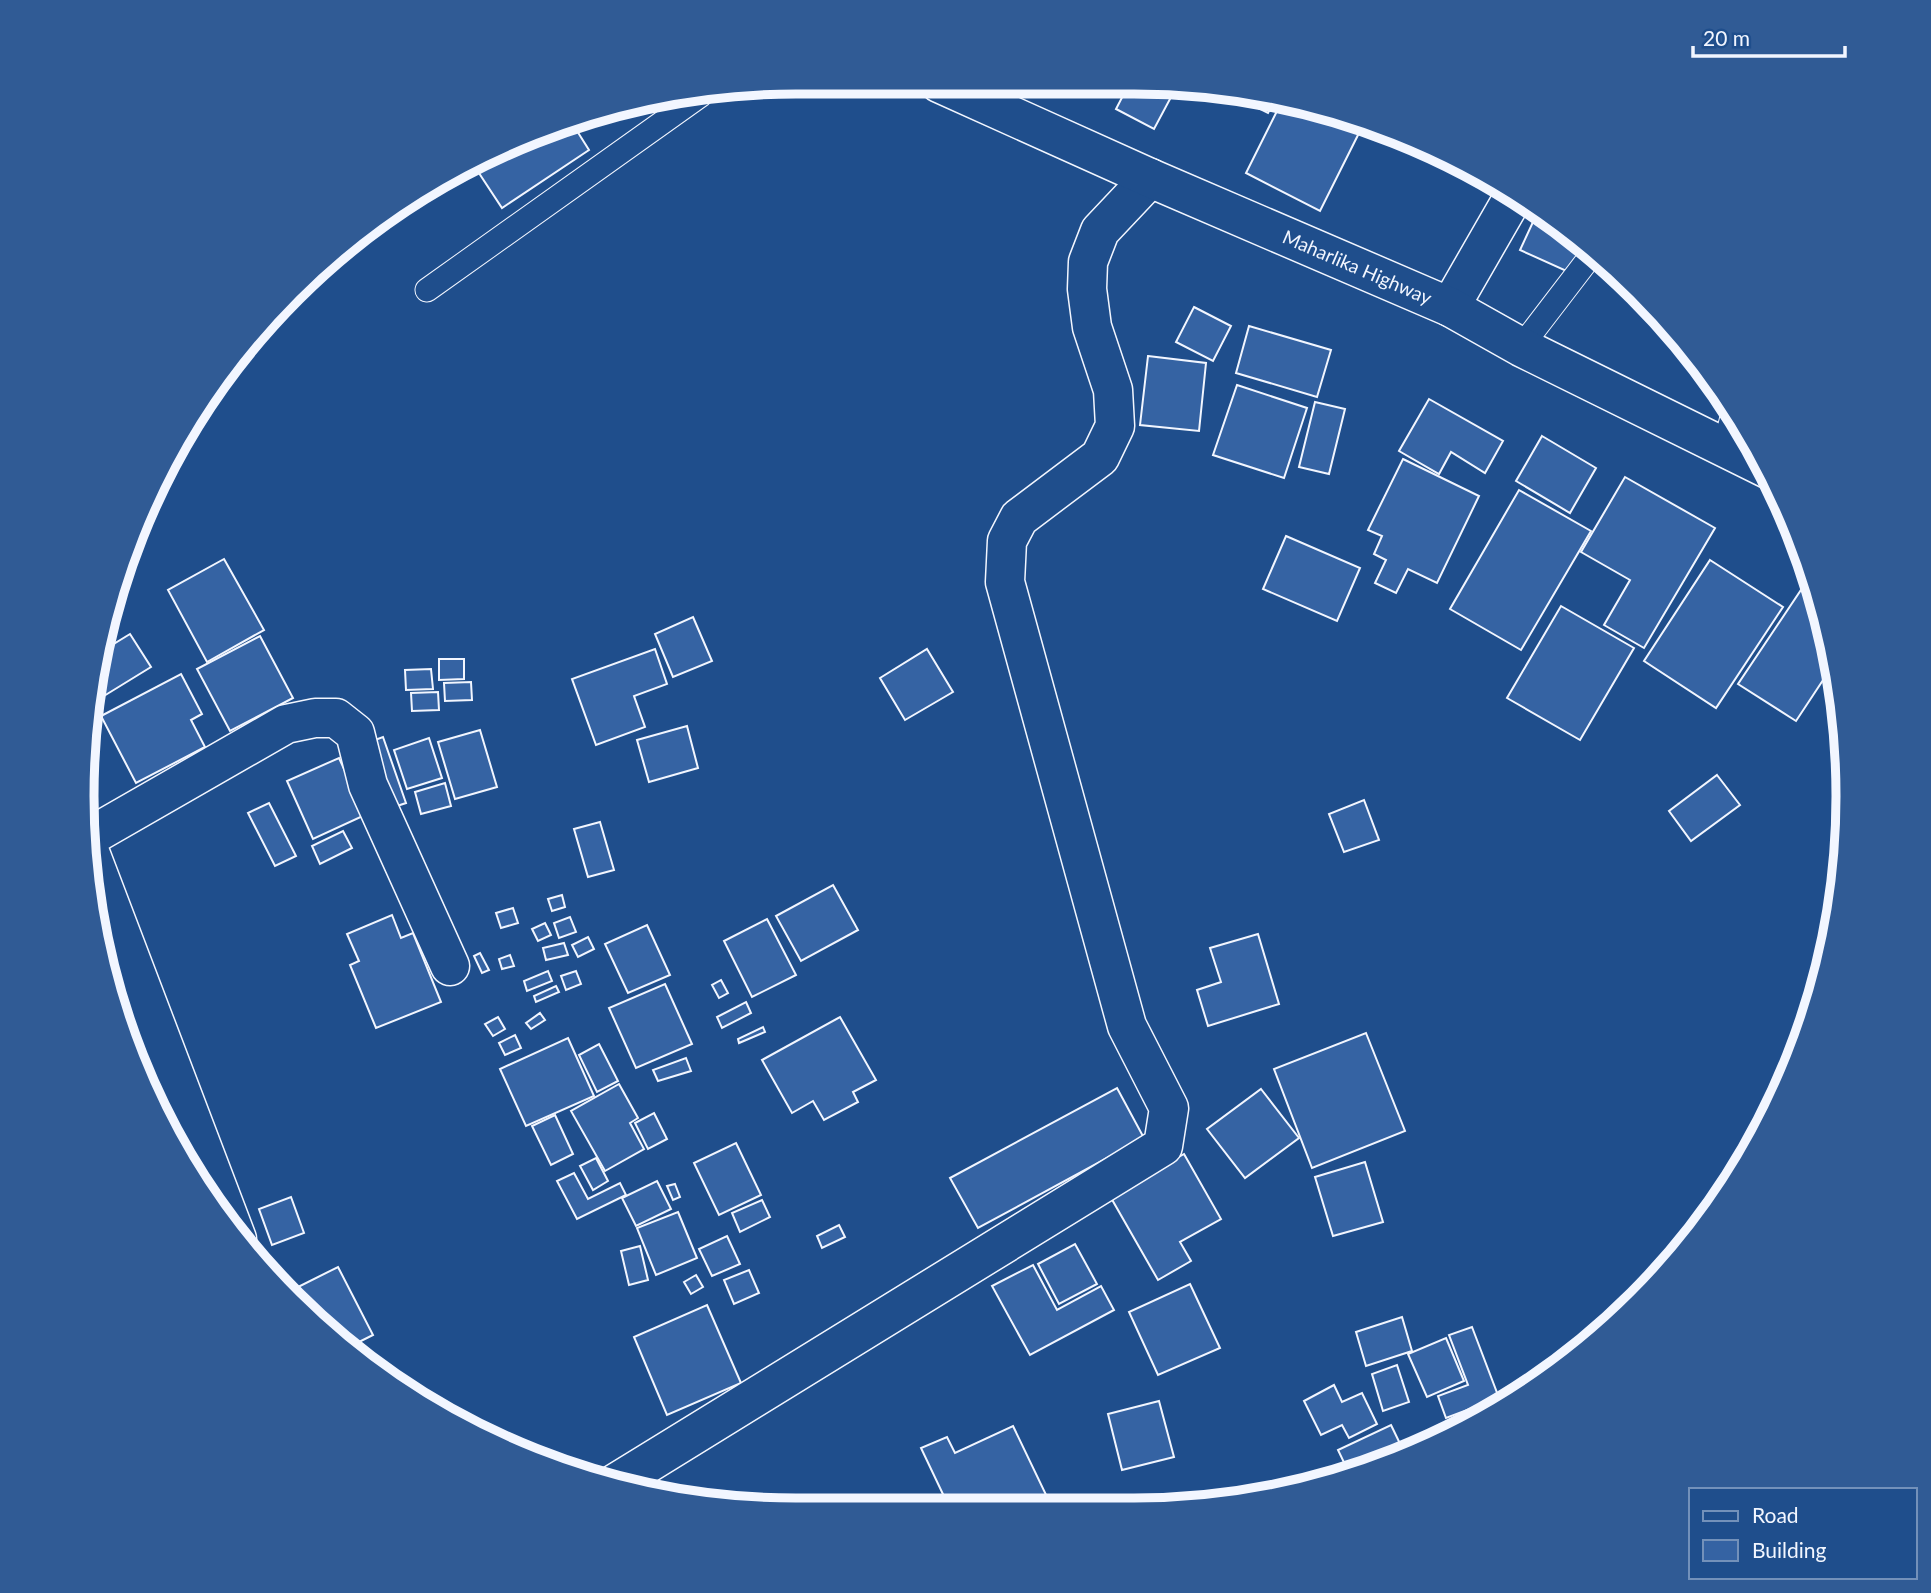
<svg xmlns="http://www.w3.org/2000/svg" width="1931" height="1593" font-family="Lato,sans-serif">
	<rect width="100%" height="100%" fill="#1f4e8c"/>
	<!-- building -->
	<g fill="#3563a3" stroke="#f2f6ff" stroke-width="2">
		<polygon points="1129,84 1178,84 1154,129 1116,109"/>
		<polygon points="1220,89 1274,96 1276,97 1268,113"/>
		<polygon points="1283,99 1364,123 1320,211 1246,173"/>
		<polygon points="572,123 589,150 502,208 473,164"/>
		<polygon points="1376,127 1407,136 1477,174 1473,182 1374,132"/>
		<polygon points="1539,209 1585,247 1573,274 1520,250"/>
		<polygon points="1194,307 1231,326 1213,361 1176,342"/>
		<polygon points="1657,312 1672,329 1654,320"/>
		<polygon points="1249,326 1331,350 1317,397 1236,373"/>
		<polygon points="1148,356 1206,363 1199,431 1140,425"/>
		<polygon points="1237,385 1307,408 1284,478 1213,455"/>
		<polygon points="1429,399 1503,441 1485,473 1451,452 1439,474 1399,451"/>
		<polygon points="1315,402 1345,409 1329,474 1299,467"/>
		<polygon points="1542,436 1596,468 1570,513 1516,481"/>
		<polygon points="1403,459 1479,496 1437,583 1408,569 1396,593 1375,583 1386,560 1374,554 1382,536 1368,530"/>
		<polygon points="1625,477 1715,528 1644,648 1604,625 1630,580 1581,552"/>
		<polygon points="1519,490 1591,531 1521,650 1450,609"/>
		<polygon points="1286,536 1360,568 1337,621 1263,589"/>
		<polygon points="224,559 264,630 207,662 168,590"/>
		<polygon points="1710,560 1783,607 1716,708 1644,661"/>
		<polygon points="1811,575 1825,612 1833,665 1796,721 1738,684"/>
		<polygon points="1561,606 1634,648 1580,740 1507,698"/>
		<polygon points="693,617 712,661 673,677 655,634"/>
		<polygon points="130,634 151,667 99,699 95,693 104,650"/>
		<polygon points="260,636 293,698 230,731 197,669"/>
		<polygon points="655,649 667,684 634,696 645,727 596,745 572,679"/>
		<polygon points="927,649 953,692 905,720 880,678"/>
		<polygon points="439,659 464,659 464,679 439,680"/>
		<polygon points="431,669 433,689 406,690 405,670"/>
		<polygon points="181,674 202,714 191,720 205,747 136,783 101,716"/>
		<polygon points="471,682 472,700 445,701 444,683"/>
		<polygon points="438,692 439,710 412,711 411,693"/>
		<polygon points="687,726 698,768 649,782 637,740"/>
		<polygon points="480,730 497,787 455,799 438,742"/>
		<polygon points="383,737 406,803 388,809 364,744"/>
		<polygon points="429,738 442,778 407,789 394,750"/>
		<polygon points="339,758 365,815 313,839 287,781"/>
		<polygon points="1717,775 1740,805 1691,841 1669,811"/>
		<polygon points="445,783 451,806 421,814 415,792"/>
		<polygon points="1364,800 1379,840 1344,852 1329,814"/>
		<polygon points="269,803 296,856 275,866 248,813"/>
		<polygon points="600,822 614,870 588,877 574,829"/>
		<polygon points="343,831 352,848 320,864 312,846"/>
		<polygon points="833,885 858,930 801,961 776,916"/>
		<polygon points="562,895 565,907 552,911 548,899"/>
		<polygon points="513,908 518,923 501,928 496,913"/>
		<polygon points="392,915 401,938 413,933 441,1002 376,1028 350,965 359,961 347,934"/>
		<polygon points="570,917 576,932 559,938 554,923"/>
		<polygon points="767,919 796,975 752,997 724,941"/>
		<polygon points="545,923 551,935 538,941 532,929"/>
		<polygon points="647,925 670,975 628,993 605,944"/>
		<polygon points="1258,934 1279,1004 1208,1026 1197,990 1221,982 1210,948"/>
		<polygon points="588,937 594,949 578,957 572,945"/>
		<polygon points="564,943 568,955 546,960 543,948"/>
		<polygon points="480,953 489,970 482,973 474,956"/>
		<polygon points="510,955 514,966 502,969 499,959"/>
		<polygon points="548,971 552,981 527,991 524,981"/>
		<polygon points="576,971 581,984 566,990 561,976"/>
		<polygon points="721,980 728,993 719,998 712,985"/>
		<polygon points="665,984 692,1044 636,1068 609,1008"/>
		<polygon points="556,986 559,992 536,1002 534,996"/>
		<polygon points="746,1002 751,1013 722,1028 717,1017"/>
		<polygon points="540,1013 545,1020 531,1029 526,1023"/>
		<polygon points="498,1017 505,1029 493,1036 485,1024"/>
		<polygon points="840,1017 876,1080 853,1092 858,1102 824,1120 813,1101 792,1113 762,1060"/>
		<polygon points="763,1027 765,1032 739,1043 738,1039"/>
		<polygon points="1366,1033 1405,1131 1312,1168 1274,1069"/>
		<polygon points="515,1035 521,1048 505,1055 499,1043"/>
		<polygon points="568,1038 594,1096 526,1126 500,1069"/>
		<polygon points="599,1044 618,1081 597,1092 579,1055"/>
		<polygon points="686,1058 691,1071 658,1081 653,1070"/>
		<polygon points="619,1084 638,1118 630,1123 644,1149 605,1171 571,1111"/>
		<polygon points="1117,1088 1144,1138 978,1228 950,1178"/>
		<polygon points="1261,1089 1299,1138 1245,1178 1207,1129"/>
		<polygon points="654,1113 667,1139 648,1149 635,1123"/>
		<polygon points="555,1115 573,1154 551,1165 532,1126"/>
		<polygon points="736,1143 761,1195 719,1215 694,1163"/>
		<polygon points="1184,1154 1221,1219 1180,1242 1191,1261 1158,1280 1110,1196"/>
		<polygon points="596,1158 608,1181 593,1190 580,1166"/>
		<polygon points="1365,1162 1383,1222 1333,1236 1315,1177"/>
		<polygon points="574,1173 588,1199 620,1183 626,1195 577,1219 557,1181"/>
		<polygon points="657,1181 671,1209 636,1226 622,1198"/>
		<polygon points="675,1184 680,1197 673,1200 667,1186"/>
		<polygon points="291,1197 304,1233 272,1245 259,1209"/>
		<polygon points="762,1200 770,1217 740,1232 732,1213"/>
		<polygon points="678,1212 697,1258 656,1275 637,1228"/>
		<polygon points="839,1225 845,1237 822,1248 817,1236"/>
		<polygon points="727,1236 740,1264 712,1276 699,1249"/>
		<polygon points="1075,1244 1097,1284 1059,1304 1038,1264"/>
		<polygon points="640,1246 648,1280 629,1285 621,1251"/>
		<polygon points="1033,1265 1057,1310 1101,1286 1114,1310 1030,1355 992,1286"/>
		<polygon points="338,1267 373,1335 347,1348 305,1307 296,1288"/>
		<polygon points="749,1270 759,1293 734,1304 724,1280"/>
		<polygon points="696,1275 703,1287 691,1294 684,1282"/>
		<polygon points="1190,1284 1220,1348 1158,1375 1129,1312"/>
		<polygon points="707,1305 741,1383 667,1415 634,1337"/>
		<polygon points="1402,1317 1412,1351 1366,1366 1356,1332"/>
		<polygon points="1472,1327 1499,1398 1446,1418 1438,1396 1468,1385 1449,1335"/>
		<polygon points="1446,1338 1464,1381 1427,1397 1408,1354"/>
		<polygon points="1397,1365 1409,1402 1383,1411 1372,1374"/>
		<polygon points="1334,1385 1342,1402 1362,1393 1377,1424 1349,1438 1342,1425 1321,1435 1304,1401"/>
		<polygon points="1159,1401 1174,1457 1122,1470 1108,1414"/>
		<polygon points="1391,1425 1405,1454 1350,1475 1338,1450"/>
		<polygon points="1013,1426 1049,1501 1032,1509 950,1509 921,1448 947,1437 955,1453"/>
		<polygon points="1279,1485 1281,1493 1240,1499"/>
	</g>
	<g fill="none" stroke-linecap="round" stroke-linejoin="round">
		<defs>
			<g id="service">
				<polyline points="427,290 701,95"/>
				<polyline points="1521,347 1593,253"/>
				<polyline points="1724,449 1733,413"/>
			</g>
			<g id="minor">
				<polyline points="1450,307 1515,194"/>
				<polyline points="89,837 286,724 315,718 336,718 355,733 368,785 450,966"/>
				<polyline points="91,855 237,1239"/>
				<polyline points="611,1486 1163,1146 1169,1108 1127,1026 1005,582 1007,541 1019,518 1100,457 1115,426 1113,390 1092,327 1087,289 1088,262 1100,231 1150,178"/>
			</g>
			<g id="primary">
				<path id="s1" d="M939 83 1150 178 1450 307 1521 347 1768 469"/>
			</g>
		</defs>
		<!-- service casing -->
		<use href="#service" stroke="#f2f6ff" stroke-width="25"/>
		<!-- minor casing -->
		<use href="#minor" stroke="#f2f6ff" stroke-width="41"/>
		<!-- primary casing -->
		<use href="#primary" stroke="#f2f6ff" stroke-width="41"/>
		<!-- service -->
		<use href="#service" stroke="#1f4e8c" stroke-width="23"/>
		<!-- minor -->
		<use href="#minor" stroke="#1f4e8c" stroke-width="38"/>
		<!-- primary -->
		<use href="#primary" stroke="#1f4e8c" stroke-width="38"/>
	</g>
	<g text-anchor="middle" stroke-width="5" stroke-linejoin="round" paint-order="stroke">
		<!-- street labels -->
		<g font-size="19" fill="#f2f6ff" stroke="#1f4e8c">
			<text dy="7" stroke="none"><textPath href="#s1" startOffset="457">Maharlika Highway</textPath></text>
		</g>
	</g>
	<!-- crop -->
	<path d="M0 0H1931V1593H0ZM796 94H1134A702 702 0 0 1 1836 796V796A702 702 0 0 1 1134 1498H796A702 702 0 0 1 94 796V796A702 702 0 0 1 796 94Z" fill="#305b95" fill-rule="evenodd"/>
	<path fill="none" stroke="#f2f6ff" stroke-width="9" d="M796 94H1134A702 702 0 0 1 1836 796V796A702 702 0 0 1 1134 1498H796A702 702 0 0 1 94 796V796A702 702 0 0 1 796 94Z"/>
	<!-- legend -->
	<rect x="1689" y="1488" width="228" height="91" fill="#1f4e8c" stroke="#7391ba" stroke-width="2"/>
	<rect x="1703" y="1511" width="35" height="10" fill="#1f4e8c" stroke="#7391ba" stroke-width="2"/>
	<text x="1752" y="1523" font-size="21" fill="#f2f6ff">Road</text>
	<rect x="1703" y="1540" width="35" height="21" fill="#3563a3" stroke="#7391ba" stroke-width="2"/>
	<text x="1752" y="1558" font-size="21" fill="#f2f6ff">Building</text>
	<!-- scale -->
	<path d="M1693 46v10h152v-10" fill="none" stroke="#f2f6ff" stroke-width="3.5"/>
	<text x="1703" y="46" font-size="21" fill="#f2f6ff" stroke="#1f4e8c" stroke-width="5" paint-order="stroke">20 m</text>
</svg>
